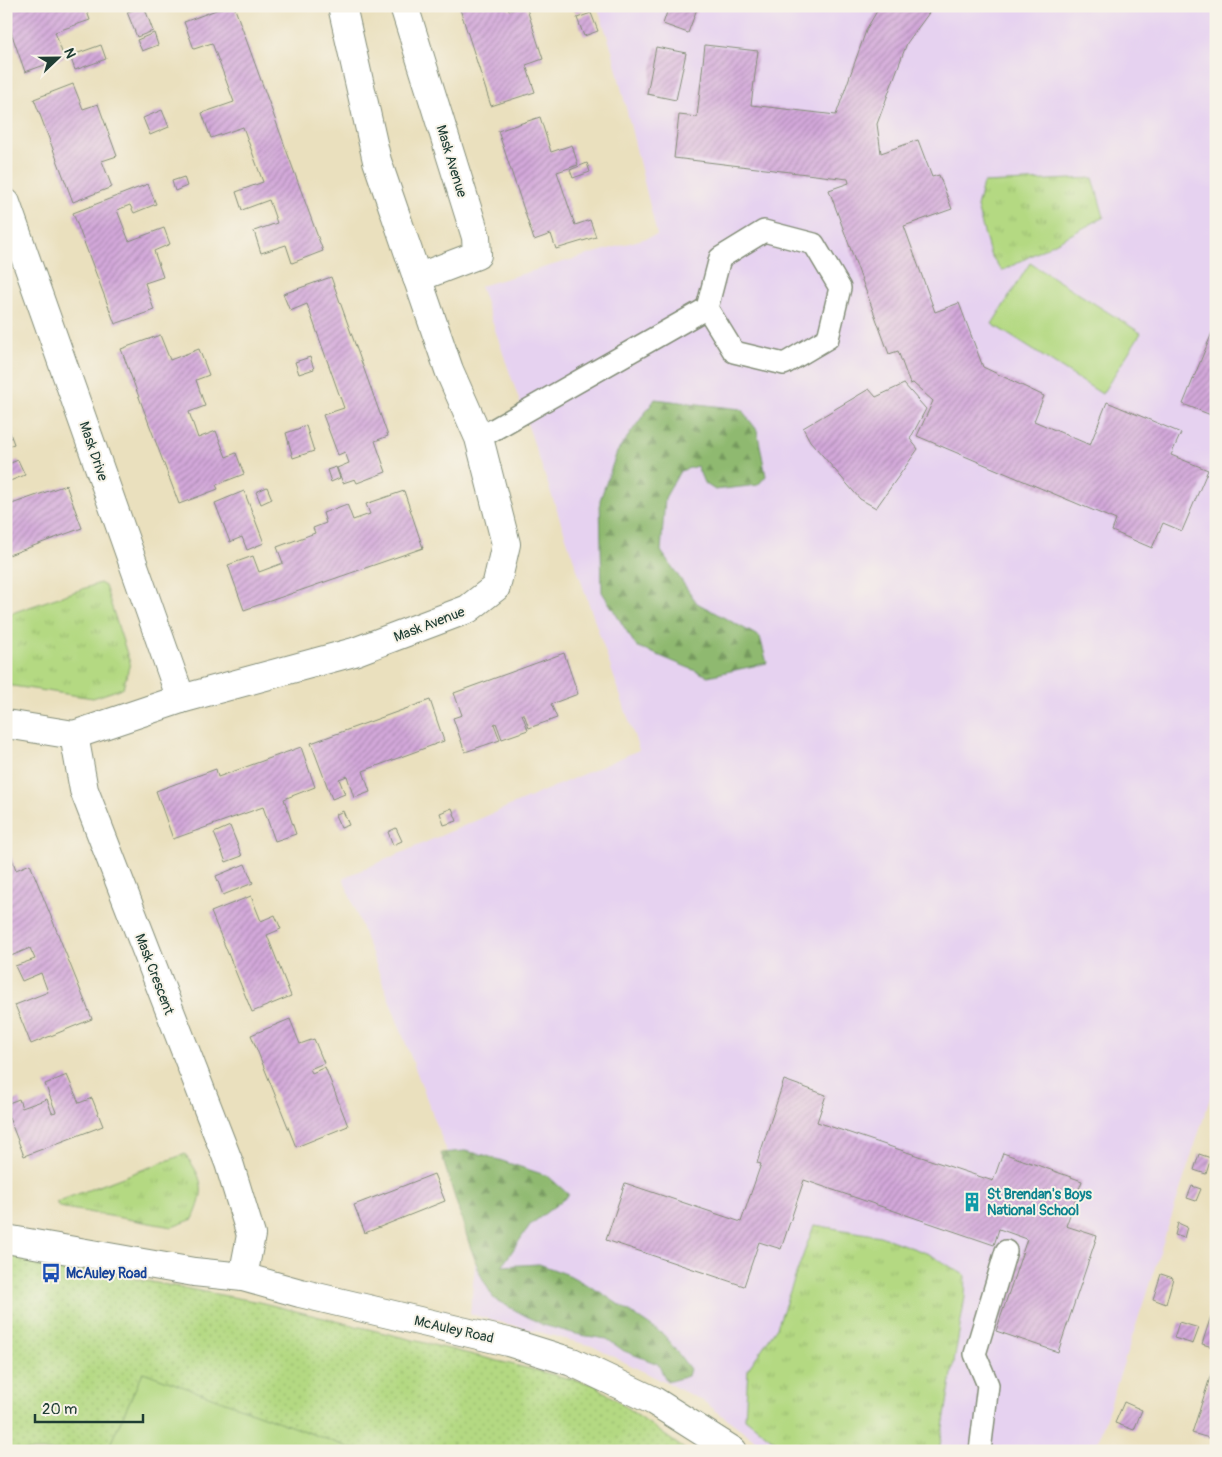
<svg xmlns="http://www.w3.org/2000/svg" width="1222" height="1457" font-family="Pangolin,sans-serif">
	<defs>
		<pattern id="grass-tufts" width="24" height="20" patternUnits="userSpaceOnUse" patternTransform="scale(1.25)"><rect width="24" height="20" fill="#b4d982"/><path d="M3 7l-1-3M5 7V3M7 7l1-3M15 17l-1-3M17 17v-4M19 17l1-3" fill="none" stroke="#9abb71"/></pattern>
		<pattern id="forest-firs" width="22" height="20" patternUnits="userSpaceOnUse" patternTransform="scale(1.25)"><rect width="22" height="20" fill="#8fb970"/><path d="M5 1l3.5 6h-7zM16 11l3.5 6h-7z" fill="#74985d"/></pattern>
		<pattern id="park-dots" width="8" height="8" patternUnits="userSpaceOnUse" patternTransform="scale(1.25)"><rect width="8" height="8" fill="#b4d982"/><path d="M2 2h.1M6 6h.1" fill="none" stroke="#9abb71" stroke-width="1.8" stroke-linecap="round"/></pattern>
		<pattern id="building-hatch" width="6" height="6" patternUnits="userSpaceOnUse" patternTransform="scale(1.25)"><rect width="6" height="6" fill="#d3a8da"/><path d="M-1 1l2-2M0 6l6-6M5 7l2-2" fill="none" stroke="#ab8ab2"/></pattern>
	</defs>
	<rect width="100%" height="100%" fill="#f7f3e8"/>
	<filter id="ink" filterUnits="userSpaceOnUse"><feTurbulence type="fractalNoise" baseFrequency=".02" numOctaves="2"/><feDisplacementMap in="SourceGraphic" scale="10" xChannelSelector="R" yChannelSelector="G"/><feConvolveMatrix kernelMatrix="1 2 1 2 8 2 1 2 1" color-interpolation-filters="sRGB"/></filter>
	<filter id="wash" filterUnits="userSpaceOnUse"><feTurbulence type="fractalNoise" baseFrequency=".0096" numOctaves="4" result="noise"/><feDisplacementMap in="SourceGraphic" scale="20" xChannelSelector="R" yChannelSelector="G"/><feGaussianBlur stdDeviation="1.12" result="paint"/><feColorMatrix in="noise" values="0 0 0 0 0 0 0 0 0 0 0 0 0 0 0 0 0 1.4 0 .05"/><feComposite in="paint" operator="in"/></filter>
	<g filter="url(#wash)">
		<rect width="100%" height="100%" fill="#eae0be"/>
		<!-- built -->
		<polygon fill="#e6d2f0" points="597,6 1216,6 1216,1080 1095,1451 770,1451 703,1401 592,1346 470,1314 478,1234 343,878 639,750 480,286 657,235 612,50"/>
		<!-- grass -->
		<g fill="url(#grass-tufts)" stroke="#6a8b5b">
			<polygon points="1093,178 1104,217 1002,271 990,254 977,207 983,183"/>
			<polygon points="100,583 105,586 130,663 123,688 93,698 6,685 6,615"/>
			<path d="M185 1154C204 1180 206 1190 193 1219L172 1227 59 1207 56 1202Z"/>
			<polygon points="814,1225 880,1236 929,1254 966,1276 965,1297 939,1451 787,1451 745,1418 748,1369 777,1327"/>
		</g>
		<!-- forest -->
		<g fill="url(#forest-firs)" stroke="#577b52">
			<polygon points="655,399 741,409 757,430 766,476 758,485 715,490 704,483 697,466 680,471 665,498 661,551 697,603 760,637 767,663 708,676 636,646 602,592 600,500 617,452"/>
			<polygon points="465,1151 484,1155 548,1176 569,1195 530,1225 502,1266 539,1264 569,1275 600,1292 664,1335 690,1369 688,1376 667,1382 658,1364 624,1351 607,1339 580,1335 543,1325 494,1299 480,1274 469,1243 441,1153"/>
		</g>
		<!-- park -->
		<polygon fill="url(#park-dots)" stroke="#6a8b5b" points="6,1255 259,1302 595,1385 687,1451 6,1451"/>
		<!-- pitch -->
		<g fill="#b4d982" stroke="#6a8b5b">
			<polygon points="1030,263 1141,333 1102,394 992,324"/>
			<polygon points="143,1372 359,1451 107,1451"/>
		</g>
		<g id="blocks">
			<!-- building -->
			<g fill="url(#building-hatch)">
				<polygon points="6,6 85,6 90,20 55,32 64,58 25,72 6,18"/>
				<polygon points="126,6 138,6 127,10"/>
				<polygon points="144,6 153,31 137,37 127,12"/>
				<polygon points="227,6 234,6 323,251 292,263 286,245 261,253 254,231 277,223 269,200 242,210 236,192 263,182 243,127 211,138 202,113 234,102 212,43 194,49 184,22"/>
				<polygon points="459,6 507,6 509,10 526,6 543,59 526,65 535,92 491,106"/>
				<polygon points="573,6 594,6 576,13"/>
				<polygon points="669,6 698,6 688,33 663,24"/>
				<polygon points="880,6 934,6 907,43 877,124 881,153 918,140 932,177 939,175 952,209 904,226 935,312 959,303 983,367 1044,396 1034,421 1090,445 1107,402 1181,433 1171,455 1208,470 1182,531 1163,523 1152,548 1112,531 1116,520 917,436 933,401 913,383 910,384 898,351 889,354 829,190 849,183 848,179 674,158 679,115 697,117 705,45 758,51 751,105 836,115 867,28"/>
				<polygon points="591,13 598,31 584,36 577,18"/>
				<polygon points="154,33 158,45 142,51 137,40"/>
				<polygon points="101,45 106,59 75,70 70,56"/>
				<polygon points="656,47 686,53 676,100 647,94"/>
				<polygon points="73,84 83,109 98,104 117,156 102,161 112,187 73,202 34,99"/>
				<polygon points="162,110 169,127 150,135 143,118"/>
				<polygon points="540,117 551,152 572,145 578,165 557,172 575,225 590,220 596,237 556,249 551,234 534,240 498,131"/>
				<polygon points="587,163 590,172 573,178 570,170"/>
				<polygon points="184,177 187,186 175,191 172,181"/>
				<polygon points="148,184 156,204 134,213 130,205 117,210 129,241 164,228 170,244 154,251 163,277 145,283 154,310 115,324 73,213"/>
				<polygon points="331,277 388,436 375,441 386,472 357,483 355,479 343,483 337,468 349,463 345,452 338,455 323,415 344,408 307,304 290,311 283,294"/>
				<polygon points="1216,323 1216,417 1183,404"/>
				<polygon points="160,335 170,360 199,349 209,375 196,380 205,406 189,412 198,438 216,431 226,457 236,453 244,474 216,485 218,489 179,504 121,349"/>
				<polygon points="310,357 314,369 299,374 295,362"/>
				<polygon points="904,384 926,409 910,439 918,449 876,508 860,499 810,441 803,428 869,389 876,397"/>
				<polygon points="6,422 14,444 6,447"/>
				<polygon points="306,426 314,451 293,458 286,433"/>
				<polygon points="18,460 25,475 10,481 6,473 6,465"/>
				<polygon points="336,467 340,478 331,482 327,470"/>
				<polygon points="66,485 82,528 6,556 6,506"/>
				<polygon points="267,487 272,499 261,504 256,492"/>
				<polygon points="244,491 264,543 247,550 242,537 230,542 215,503"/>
				<polygon points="404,491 423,548 244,610 228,565 253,556 259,572 283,563 277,547 315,533 313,528 326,523 323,513 347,504 353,520 370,514 366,504"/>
				<polygon points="564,653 578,694 551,704 557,718 529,728 524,714 522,714 528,730 502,739 496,723 494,724 500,740 465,752 453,718 462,715 454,693"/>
				<polygon points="430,700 444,741 363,771 370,792 354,798 347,776 339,779 345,794 332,799 311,743"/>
				<polygon points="301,747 315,787 284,799 296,834 275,841 263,807 173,839 156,791 216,769 218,777"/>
				<polygon points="452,808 457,821 444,825 440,813"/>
				<polygon points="343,811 349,825 341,828 335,815"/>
				<polygon points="230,826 242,856 226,862 214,833"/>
				<polygon points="396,828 402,841 393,845 388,832"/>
				<polygon points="8,847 16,870 30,864 92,1019 31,1044 15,1005 48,992 41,973 22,981 15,966 35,959 30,948 11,956 6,944"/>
				<polygon points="245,864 253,883 223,895 216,876"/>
				<polygon points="251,896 261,921 275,915 281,929 267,935 291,996 252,1012 211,912"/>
				<polygon points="290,1019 300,1044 314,1039 324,1063 310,1069 312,1073 325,1067 348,1126 296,1147 251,1035"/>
				<polygon points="67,1075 79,1103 92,1098 103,1126 24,1156 6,1110 6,1104 19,1099 22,1108 47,1099 52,1113 56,1112 45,1084"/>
				<polygon points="784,1080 826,1095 817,1122 993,1181 1003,1153 1082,1181 1066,1226 1097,1236 1058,1352 996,1331 1027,1239 999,1229 994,1245 804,1180 781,1249 759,1242 744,1286 606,1240 625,1183 741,1222 761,1164 757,1163"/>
				<polygon points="1199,1154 1211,1158 1206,1174 1194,1170"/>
				<polygon points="434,1174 445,1201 365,1233 354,1205"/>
				<polygon points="1192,1186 1201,1189 1196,1201 1187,1198"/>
				<polygon points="1178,1223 1187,1227 1184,1238 1175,1235"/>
				<polygon points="1161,1274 1173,1278 1166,1304 1153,1299"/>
				<polygon points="1211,1316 1216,1318 1216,1348 1202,1344"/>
				<polygon points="1179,1322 1199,1328 1193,1344 1174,1338"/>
				<polygon points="1216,1359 1216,1440 1192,1433"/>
				<polygon points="1124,1402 1142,1410 1134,1430 1115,1423"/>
			</g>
		</g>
	</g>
	<g filter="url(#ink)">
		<use href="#blocks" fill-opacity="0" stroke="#848e79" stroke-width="1"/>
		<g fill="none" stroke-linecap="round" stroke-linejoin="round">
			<defs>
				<g id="service">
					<polygon points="764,231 814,244 840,288 828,338 784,364 734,352 707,308 720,258"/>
					<polyline points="479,438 707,308"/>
					<polyline points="980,1451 988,1385 975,1354 1006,1251"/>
				</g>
				<g id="minor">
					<polyline points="404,6 476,237 477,255 417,278"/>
					<polyline points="6,203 181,699"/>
					<polyline points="6,724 74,735 84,790 229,1163 251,1235 243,1277"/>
					<polyline points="74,735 181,699 354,652 468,609 496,587 506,544 479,438 449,370 377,161 342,6"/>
					<polyline points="6,1239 194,1272 243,1277 300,1293 508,1342 572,1362 654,1401 733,1451"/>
				</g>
			</defs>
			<!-- service casing -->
			<use href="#service" stroke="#848e79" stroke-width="24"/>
			<!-- minor casing -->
			<use href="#minor" stroke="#848e79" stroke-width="30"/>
			<!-- service -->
			<use href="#service" stroke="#fff" stroke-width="21"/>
			<!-- minor -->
			<use href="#minor" stroke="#fff" stroke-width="28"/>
		</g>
	</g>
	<!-- icons -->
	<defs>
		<symbol id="building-bare" viewBox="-9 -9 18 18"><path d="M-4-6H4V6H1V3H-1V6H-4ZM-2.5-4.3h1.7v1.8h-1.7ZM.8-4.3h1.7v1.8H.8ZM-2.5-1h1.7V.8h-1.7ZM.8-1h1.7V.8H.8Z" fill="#0f9aa8" stroke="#f7f3e8" stroke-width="2.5" paint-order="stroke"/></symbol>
		<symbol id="bus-bare" viewBox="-9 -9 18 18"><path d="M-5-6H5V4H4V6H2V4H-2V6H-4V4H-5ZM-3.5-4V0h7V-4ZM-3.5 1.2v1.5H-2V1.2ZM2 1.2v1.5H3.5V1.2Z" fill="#1a4fb4" stroke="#f7f3e8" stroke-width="2.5" paint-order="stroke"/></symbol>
	</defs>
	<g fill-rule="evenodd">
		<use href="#building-bare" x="958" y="1188" width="28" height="28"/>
		<use href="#bus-bare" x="37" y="1259" width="28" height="28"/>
	</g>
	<g text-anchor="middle" stroke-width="4" stroke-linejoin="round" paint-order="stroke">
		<!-- street labels -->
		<g font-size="14" fill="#1f3d34" stroke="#f7f3e8">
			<text transform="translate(452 161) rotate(73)" y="5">Mask Avenue</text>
			<text transform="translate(94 451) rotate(71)" y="5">Mask Drive</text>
			<text transform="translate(429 624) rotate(-21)" y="5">Mask Avenue</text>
			<text transform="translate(155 974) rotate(69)" y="5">Mask Crescent</text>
			<text transform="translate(454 1329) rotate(13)" y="5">McAuley Road</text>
		</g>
		<!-- culture labels -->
		<g font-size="14" font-weight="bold" fill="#0d838f" stroke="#f7f3e8" text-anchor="start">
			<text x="987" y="1199">St Brendan's Boys<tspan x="987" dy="16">National School</tspan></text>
		</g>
		<!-- transit labels -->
		<g font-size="14" font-weight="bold" fill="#164399" stroke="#f7f3e8" text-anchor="start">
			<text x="66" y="1278">McAuley Road</text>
		</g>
	</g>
	<!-- margin -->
	<rect width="1222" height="1457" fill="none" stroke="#f7f3e8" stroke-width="25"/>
	<!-- north arrow -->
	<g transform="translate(58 58) rotate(68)" stroke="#f7f3e8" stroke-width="4" paint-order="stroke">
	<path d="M0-4L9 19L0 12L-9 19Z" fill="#1f3d34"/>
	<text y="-8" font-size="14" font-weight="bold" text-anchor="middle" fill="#1f3d34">N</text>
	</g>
	<!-- scale -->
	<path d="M35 1414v8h108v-8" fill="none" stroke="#1f3d34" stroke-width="2.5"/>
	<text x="42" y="1414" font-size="15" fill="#1f3d34" stroke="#f7f3e8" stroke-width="4" paint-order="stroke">20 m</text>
</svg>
